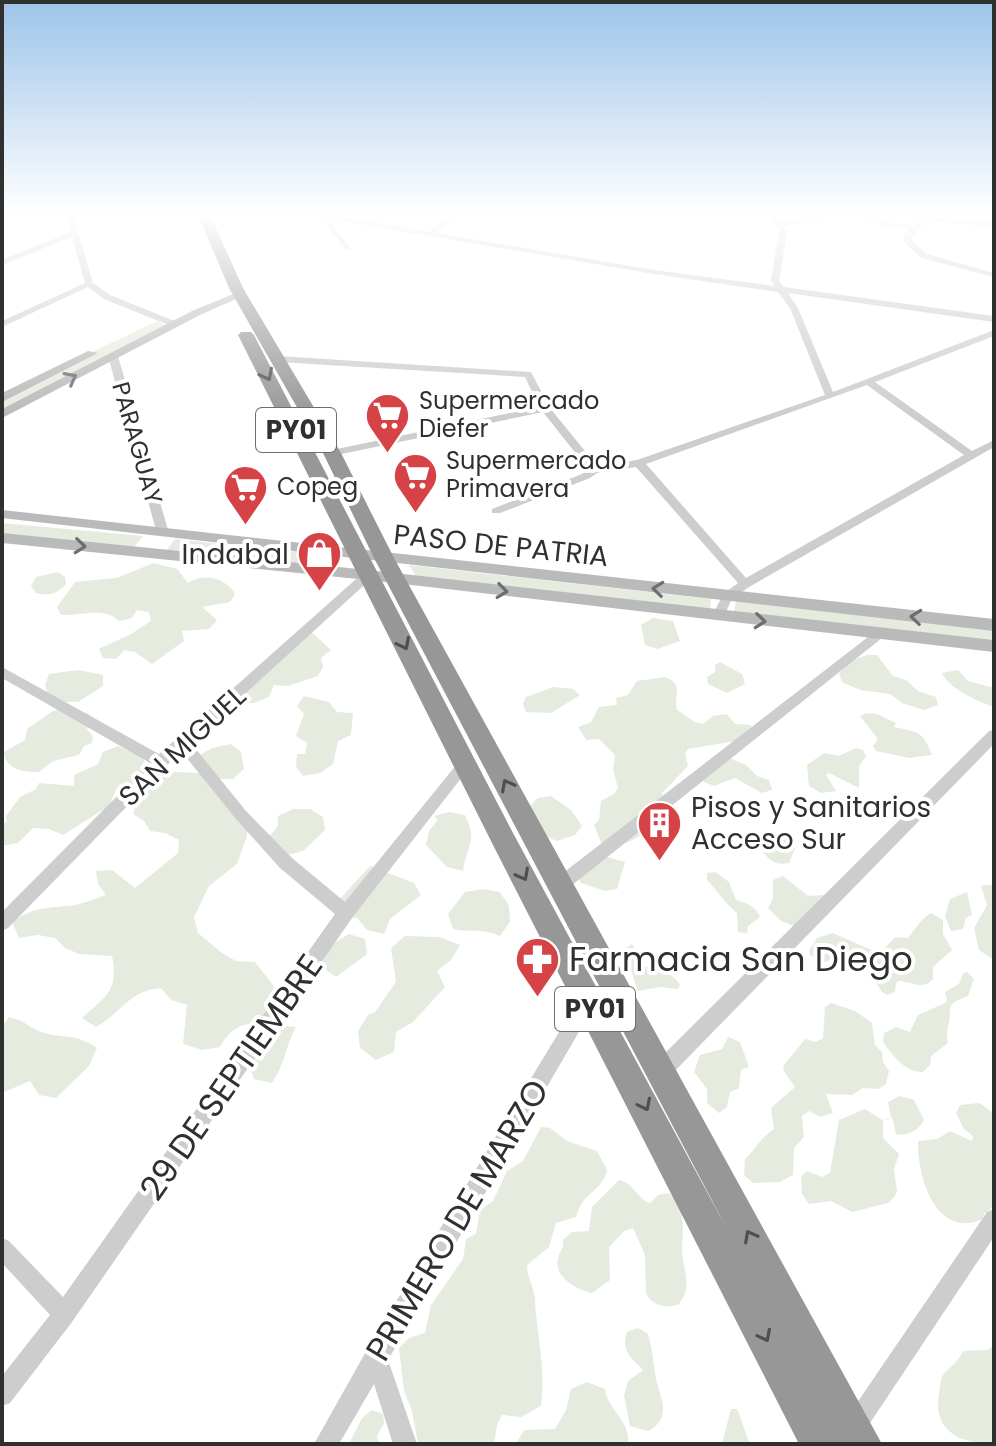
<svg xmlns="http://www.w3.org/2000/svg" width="996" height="1446" font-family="Poppins,sans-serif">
	<rect width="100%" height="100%" fill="#fff"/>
	<!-- green -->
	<g fill="#e5ecdf">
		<polygon points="157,321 166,326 2,409 2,395"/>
		<polygon points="2,523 143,536 134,547 2,534"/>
		<polygon points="175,539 319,555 316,566 166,551"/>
		<path d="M154 563 177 569 188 583C204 573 225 577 235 594L230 602 202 607 217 620 209 629 182 631 184 641 152 664 135 652 124 650 116 659 103 658 99 649 131 634 151 621 149 612 137 610 132 618 119 621C104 606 80 616 61 615L57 607 75 582 116 578Z"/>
		<polygon points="409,565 711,599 710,609 418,580"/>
		<path d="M58 572 65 577 66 584C57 594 49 596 36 593L31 586 36 577Z"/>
		<polygon points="736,601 994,630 994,640 734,612"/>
		<polygon points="653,618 673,621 680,641 657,649 645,645 641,625"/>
		<polygon points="308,629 331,650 321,658 323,667 318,676 288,686 274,685 269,697 254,703 239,704 236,695"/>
		<polygon points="867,655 877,655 893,676 906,680 918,691 936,697 938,705 924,710 902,703 890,694 860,690 842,682 839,674 848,662"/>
		<polygon points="720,662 742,674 745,684 727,693 708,684 707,677 715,672 715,665"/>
		<polygon points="78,670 103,675 103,686 78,702 51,702 45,685 49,674"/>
		<path d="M958 670 968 681 994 688V707C977 701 949 689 942 673Z"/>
		<path d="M665 677C685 685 673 695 677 710L695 722 703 724 713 716 727 714 735 724 751 725V731L735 741 688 749 685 754 688 766 662 793 668 812 666 818C645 832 628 849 602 845L594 825 599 820 601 801 614 794 618 788 613 770 615 755 599 739 586 740 578 727 591 722 599 707 617 705 616 698 628 695 637 681Z"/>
		<polygon points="553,687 573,689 580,695 551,713 526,712 523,704 526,697"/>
		<polygon points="304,696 329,702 337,712 353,713 351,735 338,741 333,764 320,773 303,776 296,767 297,754 305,754 307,743 296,736 304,714 297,706"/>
		<path d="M60 710 87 713 91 717 87 729 93 737 92 743 84 746 79 755 53 761 39 772C25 773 4 769 4 752L25 740 27 729 53 711Z"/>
		<path d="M866 713 877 714 896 723 894 727C918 732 922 730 932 755L909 758 876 751 873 746 878 739 860 716Z"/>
		<path d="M231 744 241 752 244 769 233 779H219L248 823 247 836 237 864 209 886 194 917 198 933 222 953 236 961 255 962 276 989 275 1006 268 1024 296 1027C285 1047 285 1064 272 1083L254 1079 247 1060 266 1024C242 1022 232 1027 220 1047L202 1050 183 1044 187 1005 171 1000 161 988C130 990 121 1013 96 1027L82 1018C106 996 119 991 112 956L79 954 65 948 55 938 38 935 19 938 12 922C32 908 44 908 67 906 80 905 94 899 106 895L98 884 96 871 112 870 135 888 178 853 179 840 165 833 150 831 144 821 133 814 142 787 173 772 205 773 198 756 212 748Z"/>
		<polygon points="118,746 142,757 147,767 133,783 117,788 109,806 63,835 49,829 33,828 18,843 2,846 2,824 7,822 6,816 20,797 36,789 39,783 74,786 74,775 98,764 103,752"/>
		<polygon points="856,748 863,750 866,756 859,766 859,788 829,773 826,775 836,791 821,793 809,786 807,765 824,753 839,756"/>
		<polygon points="732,759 746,765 757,776 769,780 772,790 762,793 735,778 714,786 704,782 701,776 718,763"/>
		<polygon points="551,796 571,810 582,826 575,835 557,841 543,835 530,806 538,798"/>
		<polygon points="293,809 310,809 323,817 325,830 303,851 284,856 268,838 278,826 278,816"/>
		<path d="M449 812 465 815C478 844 467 843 463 871L447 867 426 845 429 831 438 820 434 816Z"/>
		<path d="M778 833 786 835 795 849 789 863C774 866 767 859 760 847L764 837Z"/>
		<polygon points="589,857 607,857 625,862 617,889 605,891 581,883 571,866"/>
		<polygon points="370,866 414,883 421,895 390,919 384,934 367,930 357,918 338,917 336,903"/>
		<path d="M715 872 729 882 736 900C746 903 756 906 760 917L748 926 747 933 738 932 737 913C725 903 718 891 707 880V873Z"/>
		<polygon points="783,876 808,896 824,895 794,926 781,921 768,908 773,898 773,880"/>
		<polygon points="985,885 994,885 994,957 991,958 979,950 974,928 987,905 981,886"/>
		<path d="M483 889 500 892 509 906 510 922 500 936C483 928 470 933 453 929L448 914 465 892Z"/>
		<polygon points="967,892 972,915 966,918 963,929 951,931 945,916 950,899"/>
		<path d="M931 913 943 920V934L952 950 933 967V979C922 991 913 982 899 981L896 983 895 992 887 995 882 992 867 968 842 956 822 963 810 955 809 951 817 938 833 933 876 952 884 949 895 937 908 938C915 930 921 918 931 913Z"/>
		<polygon points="349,934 365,939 367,954 336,977 322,967 321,951"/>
		<polygon points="405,936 440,937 460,945 451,960 437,971 445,987 413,1022 396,1032 394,1052 376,1060 360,1048 358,1031 368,1015 375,1012 396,982 391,948"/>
		<path d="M632 944 645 967C656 967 675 974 680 985L678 989 661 987 638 991 625 953V949Z"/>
		<path d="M967 972 974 979 968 996C946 1005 952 1003 949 1022 947 1031 946 1034 948 1043L931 1056 930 1065 923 1072C906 1073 892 1055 883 1042L884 1033 896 1027 910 1032 918 1015 945 1003 947 1001 945 992 959 984 963 973Z"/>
		<path d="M831 1003 855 1011 872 1023 875 1045 882 1052 883 1062 889 1071 886 1084 878 1089 863 1088 852 1095 826 1094 833 1113 820 1117 809 1111 802 1116 804 1137 794 1148 793 1175 780 1182 753 1183 744 1175 745 1159C756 1149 761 1137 774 1129L771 1108 795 1087 783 1070 784 1065 805 1039 816 1042 823 1038 825 1007Z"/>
		<path d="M9 1017C24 1020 27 1026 39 1031 60 1040 73 1031 97 1048L89 1066 56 1098 39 1095 30 1081 2 1093V1027Z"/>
		<polygon points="728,1037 740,1042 749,1067 741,1070 739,1088 730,1092 727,1107 719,1113 707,1103 707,1089 694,1072 700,1055 722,1049"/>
		<path d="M899 1096 914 1100 924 1120C919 1130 907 1137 896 1134L892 1117 883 1121V1138L899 1154 894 1169 897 1191 895 1196 888 1203 852 1212 831 1201 809 1204 802 1194 801 1177 807 1171 822 1177 830 1173 839 1120 865 1109 883 1120 891 1117 888 1102Z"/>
		<path d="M980 1103 994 1114V1206L984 1214 983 1219C936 1240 917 1176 918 1141L937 1139 950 1131 972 1141 973 1136 964 1129 956 1113 960 1105Z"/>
		<path d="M541 1127 550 1128 567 1141 597 1151 607 1170C603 1191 583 1191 576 1217L556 1223 549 1247 527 1265C527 1278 535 1289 535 1301 537 1335 546 1369 541 1406L521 1417 502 1415 497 1425 494 1444H418L412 1411 404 1391 399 1348 409 1338 425 1333 431 1305 463 1259 466 1239 476 1234 480 1210 493 1201 507 1171 523 1161Z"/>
		<path d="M619 1180C633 1182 637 1199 650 1203L658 1195 669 1193C686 1207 683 1229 682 1248 682 1269 694 1287 678 1305 665 1308 654 1306 646 1294L645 1255 633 1228 624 1231 609 1247 610 1280 592 1293C578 1290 553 1277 558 1259 559 1251 564 1250 563 1240L572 1232 589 1231 592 1207Z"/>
		<path d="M638 1328 648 1334C652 1348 653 1360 655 1373 657 1393 676 1417 648 1431L630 1426 624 1395 628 1381 643 1370C632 1358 620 1351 627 1332Z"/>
		<path d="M994 1346V1444C962 1444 932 1432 939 1394 940 1388 940 1380 943 1375 950 1366 958 1363 963 1351L987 1350Z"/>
		<path d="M587 1382 605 1389C607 1409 631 1421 628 1444H516L524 1430 555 1429 566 1410 571 1389Z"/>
		<polygon points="731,1409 737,1409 750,1444 722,1444"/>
		<polygon points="372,1410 383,1414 384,1423 377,1436 379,1443 385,1444 349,1444 362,1418"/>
	</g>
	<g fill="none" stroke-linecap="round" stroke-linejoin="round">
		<!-- street -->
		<g fill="#cdcdcd" fill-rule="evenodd">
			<polygon points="66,215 73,215 93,283 110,295 177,322 177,326 171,326 104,299 88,287 2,327 2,321 85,283 72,237 2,265 2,260 70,232"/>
			<path d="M316 215H335L429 232 448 215H456L437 233 654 270 775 286 771 281 779 231 768 215H775L781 223 821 215H839L784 227 787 231 779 281 784 287 994 316V322L788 293 798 308 833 392 994 330V336L875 382 972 451 994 440V447L749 587 732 599 722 620H714L712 617 723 594 738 583 636 467 597 473 590 478 500 513H492V509L582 474 588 469 543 412 332 456 327 453 332 450 539 407 525 377 278 362 273 359 278 356 531 372 550 408 597 466 637 460 825 395 790 308 778 292 654 274 329 219 350 248 346 250 320 217ZM867 385 964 455 746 578 646 464Z"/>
			<polygon points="853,215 865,215 885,222 914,225 920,220 891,215 926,216 994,223 994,227 928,221 912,236 912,241 927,254 994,273 994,277 921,258 904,242 904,235 910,229 884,226"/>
			<polygon points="113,353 118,356 168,530 166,533 158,533 156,530 108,356"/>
			<polygon points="368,571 374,575 372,578 191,743 246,811 292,858 345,902 461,759 471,759 473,763 352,918 72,1322 10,1403 2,1406 2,1376 50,1315 2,1263 2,1238 9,1241 63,1297 335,914 280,868 236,819 181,751 8,928 2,931 2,912 150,763 2,678 2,667 159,754 364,572"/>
			<polygon points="877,630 883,635 882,638 566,890 560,892 554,890 552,885 554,880"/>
			<polygon points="994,730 994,744 668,1078 661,1080 654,1078 652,1071 654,1064 989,731"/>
			<polygon points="588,991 594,994 597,1000 594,1006 388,1360 417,1444 393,1444 374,1384 339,1444 314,1444 368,1348 582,994"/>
			<polygon points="994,1209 994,1237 862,1435 854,1439 846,1435 842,1427 846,1419 987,1212"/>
		</g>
		<!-- secondary -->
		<g fill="#bababa" fill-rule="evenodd">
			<polygon points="236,293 245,295 200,315 2,418 2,409 192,311"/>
			<polygon points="88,351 98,353 2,402 2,393"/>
			<polygon points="2,510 994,619 994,631 2,518"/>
			<polygon points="2,533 368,570 994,640 994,652 368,580 2,543"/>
		</g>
		<!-- highway -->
		<polygon fill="#979797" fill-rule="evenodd" points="198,215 210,215 243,288 341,453 394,558 882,1444 799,1444 495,849 238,335 241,332 251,332 254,335 513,833 727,1229 374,558 323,453 229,288"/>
	</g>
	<!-- one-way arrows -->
	<defs><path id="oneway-chevron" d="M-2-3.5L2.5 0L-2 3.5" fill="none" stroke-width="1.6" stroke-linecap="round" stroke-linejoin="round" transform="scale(2)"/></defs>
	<g stroke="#4f4f4f">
		<use href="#oneway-chevron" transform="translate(267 375) rotate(63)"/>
		<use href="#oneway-chevron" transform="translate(404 644) rotate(63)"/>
		<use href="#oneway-chevron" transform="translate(507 785) rotate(-118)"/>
		<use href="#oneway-chevron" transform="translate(523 875) rotate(62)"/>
		<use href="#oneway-chevron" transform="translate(645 1105) rotate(63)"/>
		<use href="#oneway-chevron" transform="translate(750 1236) rotate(-118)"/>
		<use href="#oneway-chevron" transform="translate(765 1336) rotate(63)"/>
	</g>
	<g stroke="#6e6e6e">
		<use href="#oneway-chevron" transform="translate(71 378) rotate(-28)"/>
		<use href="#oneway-chevron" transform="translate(80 546) rotate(6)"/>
		<use href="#oneway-chevron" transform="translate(658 589) rotate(-174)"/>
		<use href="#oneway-chevron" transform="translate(502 591) rotate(7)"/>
		<use href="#oneway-chevron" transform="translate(916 617) rotate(-174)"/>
		<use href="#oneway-chevron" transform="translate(760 621) rotate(6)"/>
	</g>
	<!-- sky -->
	<linearGradient id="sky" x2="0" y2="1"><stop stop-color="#9dc4e8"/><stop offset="0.51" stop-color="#fff"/><stop offset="1" stop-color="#fff" stop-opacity="0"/></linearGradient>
	<rect width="996" height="418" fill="url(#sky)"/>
	<!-- icons -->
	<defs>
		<symbol id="supermarket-pin" viewBox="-11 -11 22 30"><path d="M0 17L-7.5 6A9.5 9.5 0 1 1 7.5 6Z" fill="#d64346" stroke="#fff"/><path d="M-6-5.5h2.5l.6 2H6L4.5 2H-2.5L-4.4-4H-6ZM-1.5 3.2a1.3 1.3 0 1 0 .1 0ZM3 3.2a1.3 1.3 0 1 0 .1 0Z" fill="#fff"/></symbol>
		<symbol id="shop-pin" viewBox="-11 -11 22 30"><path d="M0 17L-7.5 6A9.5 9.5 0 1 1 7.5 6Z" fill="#d64346" stroke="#fff"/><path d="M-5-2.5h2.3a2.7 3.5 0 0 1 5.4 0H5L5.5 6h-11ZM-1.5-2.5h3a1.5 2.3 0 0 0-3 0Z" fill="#fff"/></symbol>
		<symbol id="building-pin" viewBox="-11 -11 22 30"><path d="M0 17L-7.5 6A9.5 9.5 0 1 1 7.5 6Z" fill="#d64346" stroke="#fff"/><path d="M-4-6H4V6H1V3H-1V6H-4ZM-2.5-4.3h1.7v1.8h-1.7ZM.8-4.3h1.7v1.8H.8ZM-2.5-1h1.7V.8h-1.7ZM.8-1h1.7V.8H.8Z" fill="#fff"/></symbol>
		<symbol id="pharmacy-pin" viewBox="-11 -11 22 30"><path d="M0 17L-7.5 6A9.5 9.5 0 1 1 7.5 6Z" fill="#d64346" stroke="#fff"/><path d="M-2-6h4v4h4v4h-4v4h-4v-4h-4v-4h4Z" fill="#fff"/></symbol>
	</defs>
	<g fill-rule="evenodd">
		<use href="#supermarket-pin" x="362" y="390" width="51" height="69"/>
		<use href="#supermarket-pin" x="390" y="450" width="51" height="69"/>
		<use href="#supermarket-pin" x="220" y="462" width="51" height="69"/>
		<use href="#shop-pin" x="294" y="528" width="51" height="69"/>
		<use href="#building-pin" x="634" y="798" width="51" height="69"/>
		<use href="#pharmacy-pin" x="512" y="934" width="51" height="69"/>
	</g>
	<g text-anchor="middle" stroke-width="8" stroke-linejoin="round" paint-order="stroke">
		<!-- far-poi labels -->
		<g font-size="24" fill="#303030" stroke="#fff" text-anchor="start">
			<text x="419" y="409">Supermercado<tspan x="419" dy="28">Diefer</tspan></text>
			<text x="446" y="469">Supermercado<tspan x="446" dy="28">Primavera</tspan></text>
			<text x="277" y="495">Copeg</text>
		</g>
		<!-- far-street labels -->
		<g font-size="24" fill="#303030" stroke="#fff">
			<text transform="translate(137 443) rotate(74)" y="8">PARAGUAY</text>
		</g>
		<!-- shield labels -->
		<g fill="#fff" stroke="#6e6e6e" stroke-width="2">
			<rect x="256" y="408" width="80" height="44" rx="6"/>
			<rect x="555" y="987" width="80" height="44" rx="6"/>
		</g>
		<g font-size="26" font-weight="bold" fill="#303030">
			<text x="296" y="439">PY01</text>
			<text x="595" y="1018">PY01</text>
		</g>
		<!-- street labels -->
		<g font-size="28" fill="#303030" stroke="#fff">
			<text transform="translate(501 545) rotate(6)" y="10">PASO DE PATRIA</text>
			<text transform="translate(182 746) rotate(-43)" y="10">SAN MIGUEL</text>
		</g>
		<!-- poi labels -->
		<g font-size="28" fill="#303030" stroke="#fff" text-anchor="end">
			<text x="289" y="564">Indabal</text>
			<text x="691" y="817" text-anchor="start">Pisos y Sanitarios<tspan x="691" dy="32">Acceso Sur</tspan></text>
		</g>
		<!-- near-poi labels -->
		<g font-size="34" fill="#303030" stroke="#fff" text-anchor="start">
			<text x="569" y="971">Farmacia San Diego</text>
		</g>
		<!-- near-street labels -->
		<g font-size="34" fill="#303030" stroke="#fff">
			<text transform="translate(231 1077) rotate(-55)" y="12">29 DE SEPTIEMBRE</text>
			<text transform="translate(457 1220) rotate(-59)" y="12">PRIMERO DE MARZO</text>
		</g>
	</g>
	<!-- border -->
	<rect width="996" height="1446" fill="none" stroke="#303030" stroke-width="8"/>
</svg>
